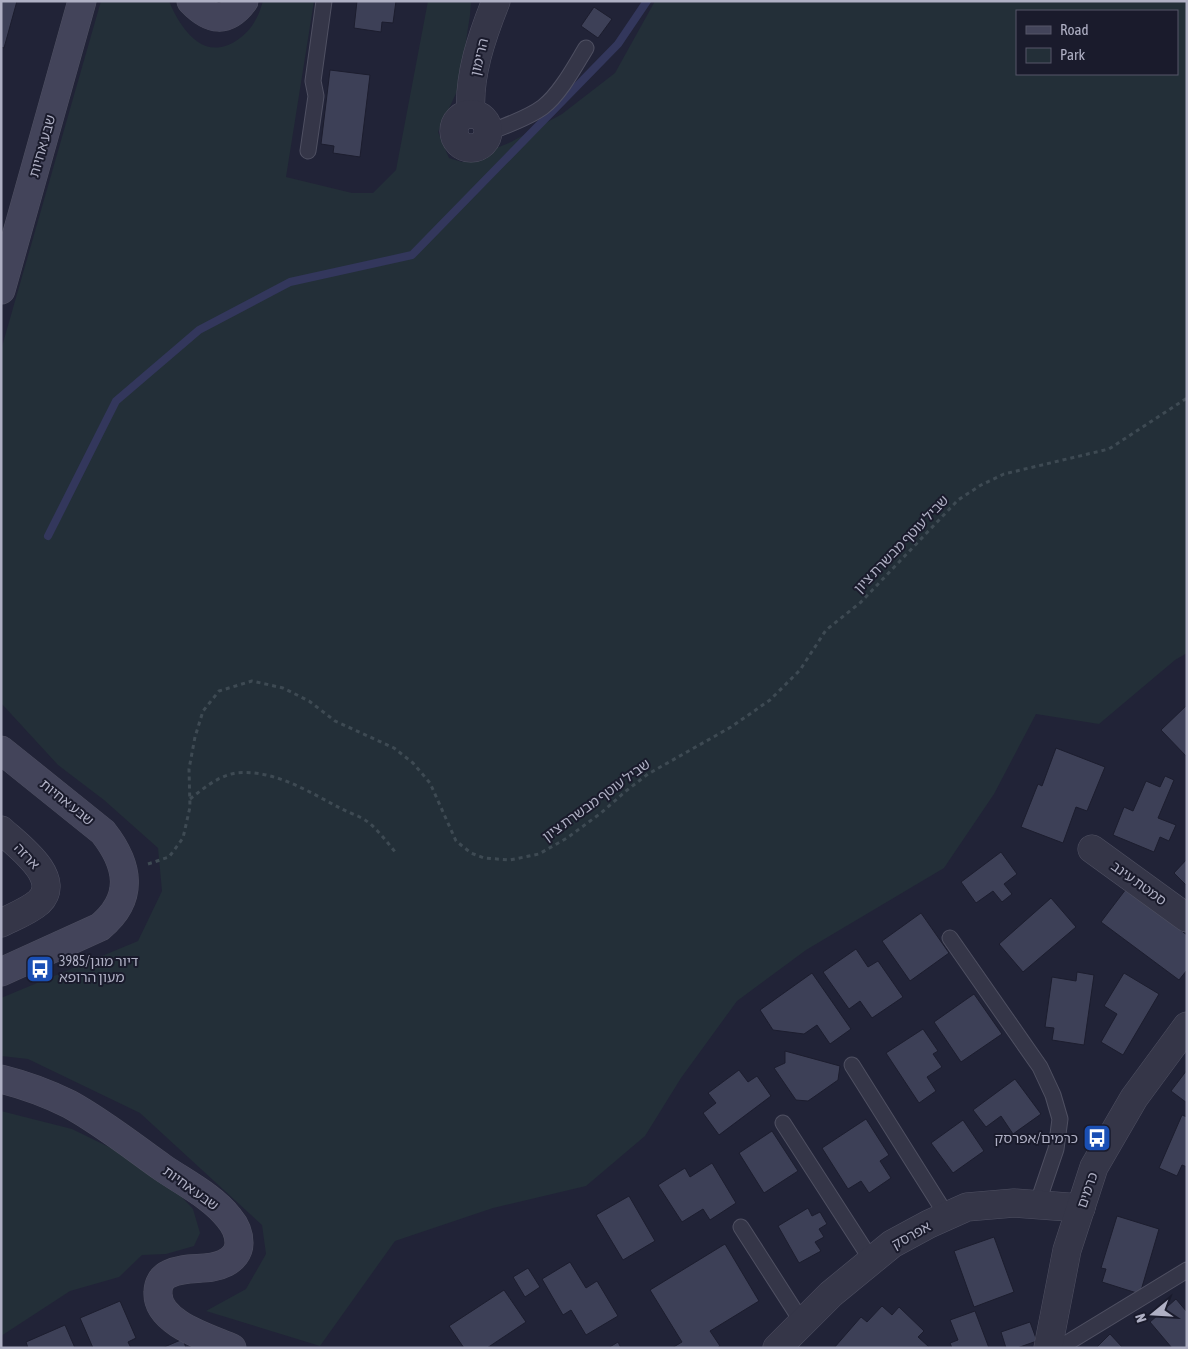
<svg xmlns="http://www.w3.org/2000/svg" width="1188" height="1349" font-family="'Asap Condensed','Noto Sans Hebrew',sans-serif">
	<rect width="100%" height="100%" fill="#212337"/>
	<!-- green -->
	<g fill="#232f38" fill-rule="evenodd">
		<path d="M101 1H169C175 16 185 33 198 42 219 57 246 39 256 19 259 14 261 7 263 1H314L286 177 352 193H373L396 170 428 1H471L470 15 459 87 438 132 449 158 462 162 511 142 562 114 615 73 655 1H1187V653L1175 660 1099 724 1036 714 994 794 944 868 806 950 737 1001 681 1078 645 1136 586 1186 493 1208 395 1241 320 1346 206 1311 246 1289 266 1254 262 1225 140 1113 28 1059 1 1056V998L138 941 162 891 158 848 104 800 58 765 1 703V350ZM1017 11H1177V74H1017Z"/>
		<polygon points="1,1111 72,1129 156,1170 193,1209 200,1233 194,1246 166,1254 142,1255 119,1277 70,1291 1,1336"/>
	</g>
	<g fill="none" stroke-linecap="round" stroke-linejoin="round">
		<!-- stream -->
		<polyline stroke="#33375c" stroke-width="8" points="48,536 116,401 199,330 290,282 412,255 618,44 647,1"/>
	</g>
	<!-- building -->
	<g fill="#3d4057" stroke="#1c1d2e">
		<polygon points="1,1 17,1 4,48 1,47"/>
		<polygon points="357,1 396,1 393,23 382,22 381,32 354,28"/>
		<polygon points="594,7 612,19 598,38 581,26"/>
		<polygon points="330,70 370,75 360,157 333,153 334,146 321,144"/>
		<polygon points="1187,705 1187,755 1186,756 1161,730"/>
		<polygon points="1056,748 1105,767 1087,811 1076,807 1063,843 1021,827 1038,784 1042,786"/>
		<polygon points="1165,776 1174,780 1158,818 1176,825 1169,841 1160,837 1154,852 1113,835 1124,807 1133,811 1146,781 1160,787"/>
		<polygon points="1001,852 1017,874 1004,884 1012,894 1002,902 993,891 976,903 961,882"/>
		<polygon points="1187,859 1187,886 1174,873"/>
		<polygon points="1126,889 1187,935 1187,970 1179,980 1101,922"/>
		<polygon points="1051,898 1076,927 1023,972 999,944"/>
		<polygon points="921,913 949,953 910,981 882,941"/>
		<polygon points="856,949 868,967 878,961 903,997 872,1018 860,1001 849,1009 823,972"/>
		<polygon points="1077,972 1094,975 1084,1045 1052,1040 1054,1028 1045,1027 1052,977 1076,981"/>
		<polygon points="812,973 851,1029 830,1044 817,1025 804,1034 773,1030 760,1010"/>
		<polygon points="1124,973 1159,994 1123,1055 1101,1042 1117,1014 1104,1006"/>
		<polygon points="974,994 1002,1034 961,1062 934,1022"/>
		<polygon points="923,1029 938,1051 933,1054 942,1067 927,1077 936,1091 919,1103 886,1053"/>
		<polygon points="785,1051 840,1066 838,1080 808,1101 796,1100 774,1068 785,1063"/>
		<polygon points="739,1070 748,1082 757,1076 771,1096 719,1135 703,1113 716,1103 708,1093"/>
		<polygon points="1187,1070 1187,1103 1171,1091"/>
		<polygon points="1015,1079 1041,1114 1013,1134 1001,1116 986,1127 973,1110"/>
		<polygon points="1182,1115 1187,1117 1187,1167 1182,1165 1177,1176 1159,1168"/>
		<polygon points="866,1119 889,1155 880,1161 891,1178 869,1193 861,1181 848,1189 822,1148"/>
		<polygon points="963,1120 984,1151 953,1173 931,1143"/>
		<polygon points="772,1131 798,1171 764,1193 739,1153"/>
		<polygon points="712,1163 736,1203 710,1220 703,1209 682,1222 658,1185 685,1168 690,1177"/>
		<polygon points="629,1196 655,1241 623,1260 596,1215"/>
		<polygon points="808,1208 812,1216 820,1212 827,1224 819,1229 824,1237 815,1242 821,1251 799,1263 778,1226"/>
		<polygon points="1117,1216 1159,1229 1140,1294 1102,1282 1106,1269 1101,1268"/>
		<polygon points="994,1237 1014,1292 974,1307 954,1251"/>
		<polygon points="725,1244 759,1301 710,1331 720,1346 717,1348 672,1348 682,1342 650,1290"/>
		<polygon points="570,1262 586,1288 597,1281 618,1316 586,1335 571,1310 563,1315 542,1279"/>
		<polygon points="528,1268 540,1287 525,1297 513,1277"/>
		<polygon points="504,1290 526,1322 487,1348 464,1348 449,1326"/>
		<polygon points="1176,1299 1187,1312 1187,1348 1172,1348 1150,1322"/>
		<polygon points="120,1301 136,1338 128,1342 131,1348 93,1348 80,1318"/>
		<polygon points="882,1306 892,1315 899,1307 924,1331 918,1337 929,1347 834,1348 861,1317 867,1322"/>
		<polygon points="975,1311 989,1348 952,1348 950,1343 958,1340 950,1320"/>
		<polygon points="1030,1322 1037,1341 1017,1348 1006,1348 1001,1332"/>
		<polygon points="65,1325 75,1348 28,1348 26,1342"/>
		<polygon points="1110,1334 1123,1348 1096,1348"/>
		<polygon points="183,1339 186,1348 162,1348"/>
		<polygon points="618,1342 621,1348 608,1348"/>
	</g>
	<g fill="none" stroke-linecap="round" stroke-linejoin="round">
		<defs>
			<g id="service">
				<path d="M488 133C506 125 527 119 543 107 560 94 575 66 586 48"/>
				<polyline points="308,151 316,96 313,81 324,1"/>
				<polyline points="950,938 1040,1067 1053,1095 1060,1119 1056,1149 1037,1205"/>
				<polyline points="852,1065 947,1216"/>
				<polyline points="783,1123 872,1261"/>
				<polyline points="741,1227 802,1322"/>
				<polyline points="1059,1348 1187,1270"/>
			</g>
			<g id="minor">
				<path d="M471 114C468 76 482 36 496 1"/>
				<circle cx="471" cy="131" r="17"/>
				<path d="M1 830C16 844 64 878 39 902 29 911 13 917 1 923"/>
				<polyline points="1092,849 1187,918"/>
				<polyline points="777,1348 831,1294 892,1244 929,1224 967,1207 1014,1203 1081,1208"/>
			</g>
			<polyline id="tertiary" points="1048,1348 1067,1250 1094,1167 1134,1098 1187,1026"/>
			<g id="secondary">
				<path d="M191 1C210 21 227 24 244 1"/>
				<polyline points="1,290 82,1"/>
				<path d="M1 750 103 832C129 865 135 898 100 927L1 972"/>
				<path d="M1 1079C25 1085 47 1093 69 1104 102 1122 132 1146 163 1168 185 1183 213 1197 229 1218 235 1225 239 1234 239 1243 239 1252 233 1259 225 1263 208 1272 187 1265 169 1274 162 1277 158 1284 158 1292 156 1323 209 1338 232 1348"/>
			</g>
		</defs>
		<!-- service casing -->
		<use href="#service" stroke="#4f5062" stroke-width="17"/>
		<!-- minor casing -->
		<use href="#minor" stroke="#4f5062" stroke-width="29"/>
		<!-- tertiary casing -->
		<use href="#tertiary" stroke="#4f5062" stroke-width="29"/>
		<!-- secondary casing -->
		<use href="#secondary" stroke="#4f5062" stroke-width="29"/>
		<!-- path -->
		<g stroke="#3e4a53" stroke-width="3" stroke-dasharray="4 4" stroke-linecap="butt">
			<path d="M190 799C204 788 218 776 236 773 274 769 309 792 340 808 349 813 360 816 368 822 379 831 387 842 396 853"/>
			<polyline points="148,864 169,857 183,838 190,807 189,769 195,737 203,711 219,691 252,681 283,688 309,701 335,721 394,748 413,763 430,783 456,841 471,853 484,858 510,860 539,854 567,838 601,813 626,791 648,774 731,727 770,700 800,670 826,630 861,602 958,500 981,485 1004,474 1109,449 1187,398"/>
		</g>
		<!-- service -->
		<use href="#service" stroke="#353648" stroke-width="15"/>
		<!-- minor -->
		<use href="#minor" stroke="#353648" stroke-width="28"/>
		<!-- tertiary -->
		<use href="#tertiary" stroke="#353648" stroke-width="28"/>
		<!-- secondary -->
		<use href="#secondary" stroke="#43445a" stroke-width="28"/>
	</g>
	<!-- icons -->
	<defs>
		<symbol id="bus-square" viewBox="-11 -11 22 22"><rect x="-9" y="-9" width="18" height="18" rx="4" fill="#1a4fb4" stroke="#1a1b2c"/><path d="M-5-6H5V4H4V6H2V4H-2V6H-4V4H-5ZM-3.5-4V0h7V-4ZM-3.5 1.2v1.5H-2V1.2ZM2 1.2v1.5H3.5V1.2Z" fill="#fff"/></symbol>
	</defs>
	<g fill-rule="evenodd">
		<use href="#bus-square" x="24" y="953" width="32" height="32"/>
		<use href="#bus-square" x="1081" y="1122" width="32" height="32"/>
	</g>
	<g text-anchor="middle" stroke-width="4" stroke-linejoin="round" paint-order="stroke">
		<!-- street labels -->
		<g font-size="14" fill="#afb0c4" stroke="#1a1b2c">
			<text transform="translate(479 57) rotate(-77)" y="5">הרימון</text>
			<text transform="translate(42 146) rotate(-74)" y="5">שבע אחיות</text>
			<text transform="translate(901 544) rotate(-46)" y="5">שביל עוטף מבשרת ציון</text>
			<text transform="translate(596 800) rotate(-36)" y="5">שביל עוטף מבשרת ציון</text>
			<text transform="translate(67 802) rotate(39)" y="5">שבע אחיות</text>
			<text transform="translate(27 856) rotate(47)" y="5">ארזה</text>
			<text transform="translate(1139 883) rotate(36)" y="5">סמטת עינב</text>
			<text transform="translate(191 1188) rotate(36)" y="5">שבע אחיות</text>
			<text transform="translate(1087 1190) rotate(-71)" y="5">כרמים</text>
			<text transform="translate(911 1235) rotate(-29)" y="5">אפרסק</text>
		</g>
		<!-- poi labels -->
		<g font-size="14" fill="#afb0c4" stroke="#1a1b2c" text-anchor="start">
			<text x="59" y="966">3985/דיור מוגן<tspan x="59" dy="16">מעון הרופא</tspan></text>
			<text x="1078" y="1143" text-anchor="end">כרמים/אפרסק</text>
		</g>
	</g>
	<!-- border -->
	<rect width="1188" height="1349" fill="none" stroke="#afb0c4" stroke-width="5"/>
	<!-- legend -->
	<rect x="1016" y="10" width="162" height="65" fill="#1a1b2c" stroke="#565769"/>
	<rect x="1026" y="26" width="25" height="8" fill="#43445a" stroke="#565769"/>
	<text x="1060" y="35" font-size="15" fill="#afb0c4">Road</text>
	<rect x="1026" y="48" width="25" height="15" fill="#232f38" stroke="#565769"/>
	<text x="1060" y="60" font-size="15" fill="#afb0c4">Park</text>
	<!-- north arrow -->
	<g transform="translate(1153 1314) rotate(252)" stroke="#1a1b2c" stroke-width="4" paint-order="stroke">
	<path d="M0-4L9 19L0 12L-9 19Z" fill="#afb0c4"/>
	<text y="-8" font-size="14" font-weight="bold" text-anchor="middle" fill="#afb0c4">N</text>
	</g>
</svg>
